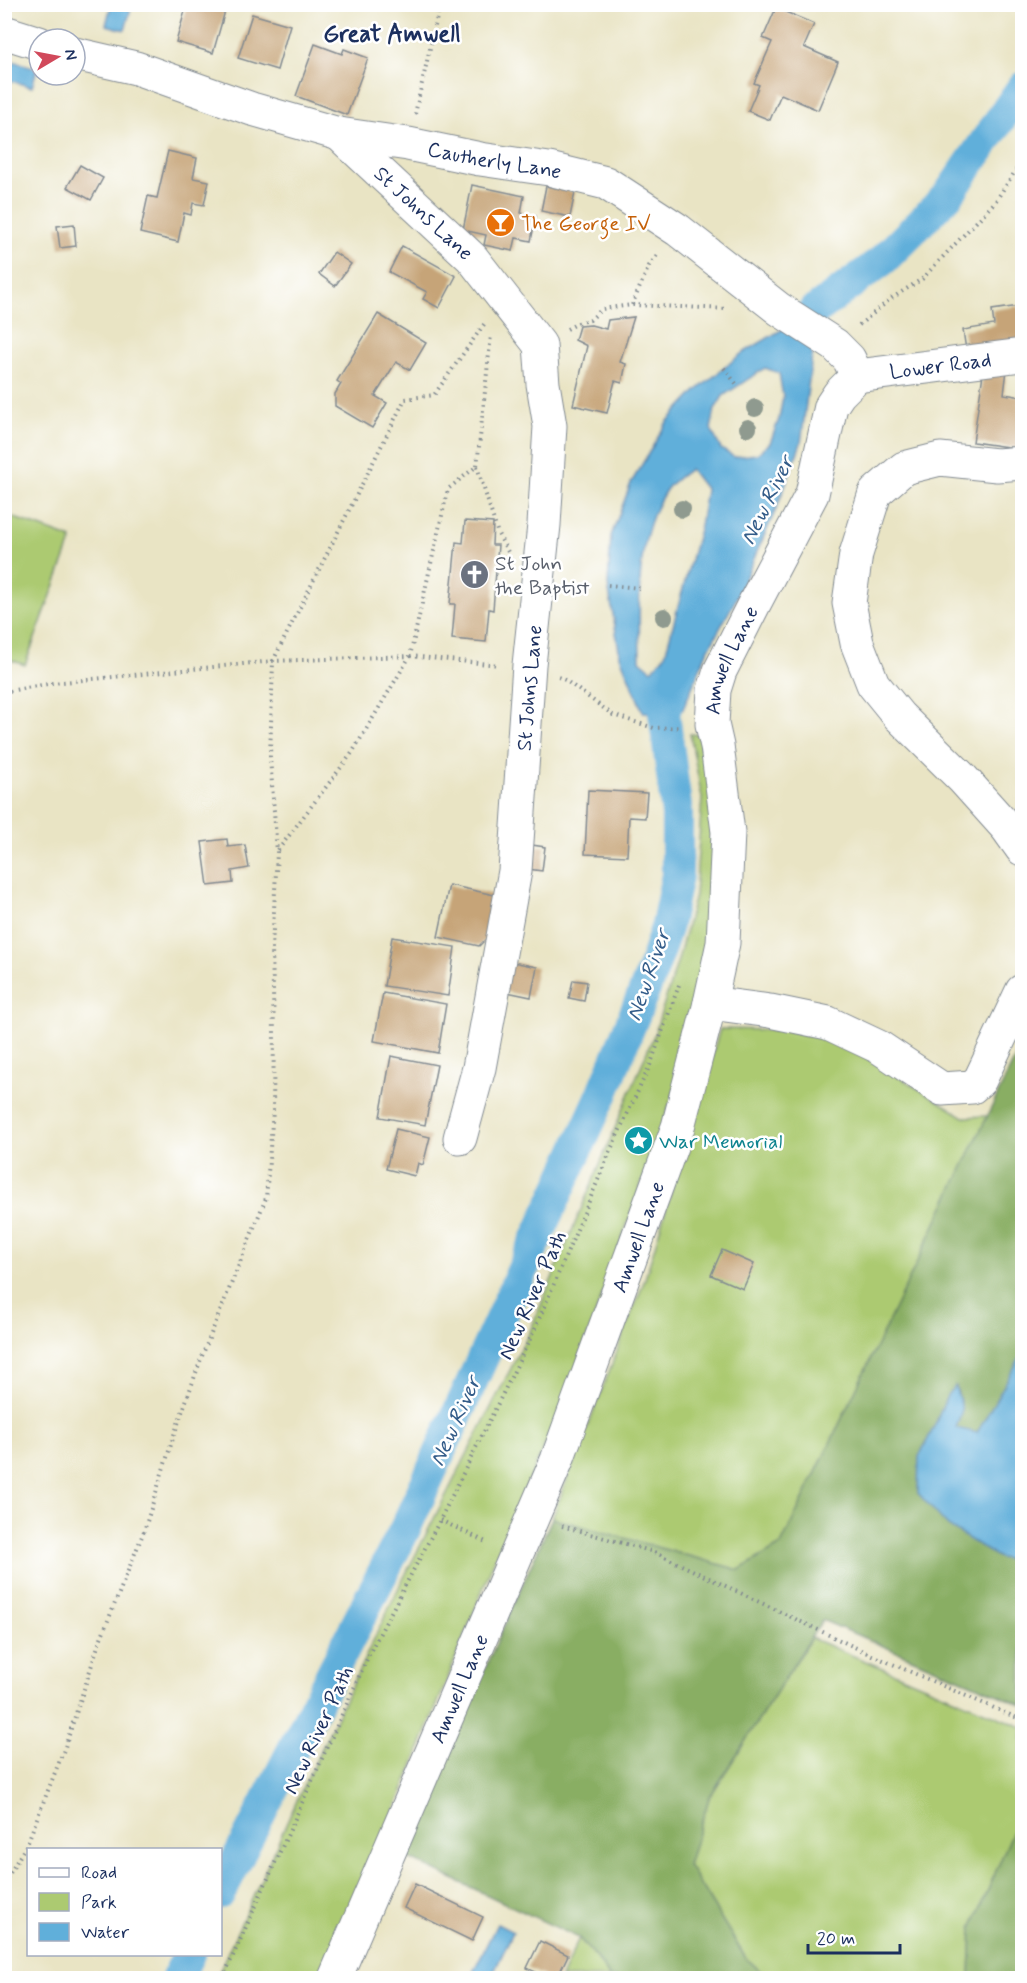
<svg xmlns="http://www.w3.org/2000/svg" width="1027" height="1983" font-family="Mynerve,sans-serif">
	<rect width="100%" height="100%" fill="#fff"/>
	<filter id="ink" filterUnits="userSpaceOnUse"><feTurbulence type="fractalNoise" baseFrequency=".0167" numOctaves="2"/><feDisplacementMap in="SourceGraphic" scale="12" xChannelSelector="R" yChannelSelector="G"/><feConvolveMatrix kernelMatrix="1 2 1 2 8 2 1 2 1" color-interpolation-filters="sRGB"/></filter>
	<filter id="wash" filterUnits="userSpaceOnUse"><feTurbulence type="fractalNoise" baseFrequency=".008" numOctaves="4" result="noise"/><feDisplacementMap in="SourceGraphic" scale="24" xChannelSelector="R" yChannelSelector="G"/><feGaussianBlur stdDeviation="1.35" result="paint"/><feColorMatrix in="noise" values="0 0 0 0 0 0 0 0 0 0 0 0 0 0 0 0 0 1.4 0 .05"/><feComposite in="paint" operator="in"/></filter>
	<g filter="url(#wash)">
		<rect width="100%" height="100%" fill="#e9e4c4"/>
		<!-- green -->
		<g fill="#acca71" stroke="#647c68" stroke-width="1.5">
			<polygon points="4,514 72,539 25,665 5,658"/>
			<polygon points="690,734 704,735 719,841 712,946 684,1064 564,1402 499,1548 404,1789 322,1978 216,1978 304,1785 397,1591 530,1331 654,1035 678,960 695,895 702,798"/>
			<polygon points="720,1029 787,1030 846,1044 964,1117 988,1116 781,1545 739,1570 552,1518 645,1279"/>
			<polygon points="811,1638 1022,1727 1022,1810 972,1928 970,1976 973,1978 768,1978 745,1957 688,1865 709,1798"/>
			<polygon points="579,1938 602,1965 610,1978 561,1978"/>
		</g>
		<!-- forest -->
		<g fill="#89ae63" stroke="#526e60" stroke-width="1.5">
			<polygon points="1022,1044 1022,1354 977,1433 956,1428 962,1409 956,1386 948,1394 935,1425 919,1457 918,1493 948,1526 999,1558 1022,1561 1022,1705 822,1620 709,1798 688,1865 745,1957 768,1978 610,1978 602,1965 579,1938 402,1855 552,1518 739,1570 781,1545"/>
			<polygon points="1022,1810 1022,1978 973,1978 970,1976 972,1928"/>
		</g>
		<!-- water -->
		<g fill="#60afda" stroke="#3e6f9c" stroke-width="1.5" fill-rule="evenodd">
			<polygon points="111,5 132,5 125,30 106,25"/>
			<polygon points="5,59 37,68 32,87 5,79"/>
			<path d="M818 308 801 443 777 507 736 599 706 654 683 709 664 713 643 712 620 656 608 585 611 536 631 483 667 422 696 391 741 354ZM765 368 779 373 783 397 779 419 770 443 757 454 734 457 721 449 711 429 715 409 723 396ZM690 469 706 490 700 526 665 655 652 670 640 660C639 604 634 539 666 490 671 482 682 475 690 469Z"/>
			<polygon points="1022,1354 1022,1561 999,1558 948,1526 918,1493 919,1457 935,1425 948,1394 955,1386 962,1409 956,1428 977,1433"/>
			<polygon points="497,1924 513,1932 491,1978 473,1972"/>
		</g>
		<g fill="none" stroke-linecap="round" stroke-linejoin="round">
			<!-- canal -->
			<g stroke="#60afda" stroke-width="32">
				<polyline points="796,342 796,339 813,312 883,260 948,195 1022,88"/>
				<polyline points="220,1893 405,1529 602,1095 653,969 667,925 677,875 677,814 664,713 678,672"/>
				<polyline points="177,1978 189,1954"/>
			</g>
		</g>
		<g id="blocks">
			<!-- building -->
			<g fill="#c6a478">
				<polygon points="187,4 227,4 213,53 176,42"/>
				<polygon points="776,8 814,24 804,47 838,62 818,110 781,94 770,120 748,111 759,85 754,83 772,42 763,38"/>
				<polygon points="252,14 290,25 277,70 238,58"/>
				<polygon points="315,44 342,54 344,49 368,58 347,115 296,96"/>
				<polygon points="168,151 197,158 193,178 209,181 204,205 193,203 191,215 184,213 178,242 140,233 148,196 157,198"/>
				<polygon points="80,165 103,178 91,200 67,187"/>
				<polygon points="472,185 524,196 521,213 536,216 531,241 516,238 513,251 484,245 486,235 463,230"/>
				<polygon points="546,186 575,192 570,217 541,211"/>
				<polygon points="74,224 76,246 60,248 57,226"/>
				<polygon points="402,246 456,276 439,308 423,299 427,292 389,272"/>
				<polygon points="334,252 351,264 335,286 319,274"/>
				<polygon points="1019,306 1022,317 1022,343 966,350 963,330 994,325 992,310"/>
				<polygon points="378,314 426,343 410,370 396,362 375,396 387,403 372,428 335,406 335,394 341,384 337,381"/>
				<polygon points="634,317 620,362 626,364 622,383 615,381 607,413 573,405 587,346 575,340 579,326 591,325 606,329 608,320"/>
				<polygon points="1007,370 1004,394 1022,397 1022,449 973,442 983,374"/>
				<polygon points="465,521 493,523 492,545 498,545 493,610 489,609 486,642 452,639 455,604 450,604 456,542 463,543"/>
				<polygon points="588,790 647,793 645,818 629,817 627,856 585,854"/>
				<polygon points="227,839 228,847 245,845 249,868 232,871 233,883 208,886 202,842"/>
				<polygon points="532,845 545,847 542,871 528,869"/>
				<polygon points="449,885 499,896 491,934 479,946 438,937"/>
				<polygon points="392,937 455,947 448,996 384,986"/>
				<polygon points="508,961 537,967 531,997 502,991"/>
				<polygon points="573,980 587,982 584,1001 569,998"/>
				<polygon points="383,993 446,1004 438,1053 374,1041"/>
				<polygon points="391,1056 437,1065 425,1125 380,1117"/>
				<polygon points="396,1129 430,1137 423,1165 418,1163 415,1176 386,1169"/>
				<polygon points="722,1250 754,1264 743,1289 711,1275"/>
				<polygon points="415,1884 483,1917 472,1941 404,1908"/>
				<polygon points="540,1941 568,1955 557,1978 548,1978 527,1968"/>
			</g>
		</g>
	</g>
	<g filter="url(#ink)">
		<use href="#blocks" fill-opacity="0" stroke="#828a91" stroke-width="1.5"/>
		<g fill="none" stroke-linecap="round" stroke-linejoin="round">
			<defs>
				<g id="minor">
					<polyline points="4,32 39,43"/>
					<path id="s1" d="M75 54 136 68 252 109 339 134 408 144 480 159 549 169 606 183 678 230 779 309 835 345 849 359 857 376"/>
					<path id="s2" d="M339 134 472 258 540 345 543 384 550 426 544 525 529 665 515 871 479 1068 460 1138"/>
					<path id="s3" d="M857 376 1022 355"/>
					<polyline points="1022,463 997,465 940,459 904,468 875,493 856,554 849,603 857,643 873,684 899,716 963,779 1007,828 1022,849"/>
					<polyline points="710,1003 770,1011 828,1023 879,1047 942,1089 972,1087 980,1080 1022,991"/>
					<path id="s4" d="M335 1978 557 1460 678 1127 710 1003 723 943 728 832 717 746 712 724 714 690 720 671 755 602 812 494 831 406 839 394 857 376"/>
				</g>
			</defs>
			<!-- minor casing -->
			<use href="#minor" stroke="#828a91" stroke-width="35"/>
			<!-- path -->
			<g stroke="#828a91" stroke-width="4" stroke-dasharray="1.5 4.5" stroke-linecap="butt">
				<polyline points="415,114 440,4"/>
				<polyline points="632,305 649,266 658,254"/>
				<polyline points="859,325 892,298 922,279 995,202 1022,161"/>
				<polyline points="567,329 578,323 590,320 602,309 632,305 727,309"/>
				<polyline points="724,368 738,386"/>
				<polyline points="477,466 498,534 508,552"/>
				<polyline points="608,585 640,588"/>
				<polyline points="558,677 565,680 613,715 654,728 681,727"/>
				<polyline points="4,692 53,683 273,661 410,656 499,665"/>
				<polyline points="278,850 352,753 410,656 448,489 477,466 491,335"/>
				<polyline points="440,1520 488,1543"/>
				<polyline points="562,1526 654,1552 867,1653 1022,1720"/>
				<polyline points="4,1883 27,1844 65,1747 99,1643 144,1531 174,1435 202,1356 266,1198 273,1111 274,1033 272,948 277,852 270,757 273,661 405,399 434,395 485,323"/>
				<polyline points="223,1978 372,1648 440,1520 534,1331 612,1147 651,1063 679,985"/>
			</g>
			<!-- minor -->
			<use href="#minor" stroke="#fff" stroke-width="33"/>
		</g>
		<!-- trees -->
		<g fill="#8f9a8f">
			<circle cx="755" cy="408" r="9"/>
			<circle cx="748" cy="428" r="9"/>
			<circle cx="682" cy="509" r="9"/>
			<circle cx="664" cy="617" r="9"/>
		</g>
	</g>
	<!-- icons -->
	<defs>
		<symbol id="bar-disc" viewBox="-11 -11 22 22"><circle r="9.5" fill="#e8710a" stroke="#fff"/><path d="M-6-5H6L.8 .8V4.5H3.5V6h-7V4.5H-.8V.8Z" fill="#fff"/></symbol>
		<symbol id="church-disc" viewBox="-11 -11 22 22"><circle r="9.5" fill="#6b7280" stroke="#fff"/><path d="M-1.2-6h2.4v3.5h3.3v2.4h-3.3V6h-2.4V-.1h-3.3v-2.4h3.3Z" fill="#fff"/></symbol>
		<symbol id="sight-disc" viewBox="-11 -11 22 22"><circle r="9.5" fill="#0f9aa8" stroke="#fff"/><path d="M0-6L1.8-2.2L6-1.7L2.9 1.2L3.7 5.4L0 3.3L-3.7 5.4L-2.9 1.2L-6-1.7L-1.8-2.2Z" fill="#fff"/></symbol>
	</defs>
	<g fill-rule="evenodd">
		<use href="#bar-disc" x="484" y="206" width="33" height="33"/>
		<use href="#church-disc" x="458" y="558" width="33" height="33"/>
		<use href="#sight-disc" x="622" y="1124" width="33" height="33"/>
	</g>
	<g text-anchor="middle" stroke-width="5" stroke-linejoin="round" paint-order="stroke">
		<!-- street labels -->
		<g font-size="21" fill="#1b2f5e" stroke="#fff">
			<text dy="7" stroke="none"><textPath href="#s1" startOffset="434">Cautherly Lane</textPath></text>
			<text dy="7" stroke="none"><textPath href="#s2" startOffset="116">St Johns Lane</textPath></text>
			<text dy="7" stroke="none"><textPath href="#s3" startOffset="84">Lower Road</textPath></text>
			<text dy="7" stroke="none"><textPath href="#s4" startOffset="1395">Amwell Lane</textPath></text>
			<text transform="translate(529 688) rotate(-85)" y="7">St Johns Lane</text>
			<text dy="7" stroke="none"><textPath href="#s4" startOffset="801">Amwell Lane</textPath></text>
			<text transform="translate(532 1295) rotate(-66)" y="7">New River Path</text>
			<text dy="7" stroke="none"><textPath href="#s4" startOffset="315">Amwell Lane</textPath></text>
			<text transform="translate(318 1730) rotate(-65)" y="7">New River Path</text>
		</g>
		<!-- food labels -->
		<g font-size="21" fill="#c56008" stroke="#fff" text-anchor="start">
			<text x="521" y="230">The George IV</text>
		</g>
		<!-- worship labels -->
		<g font-size="21" fill="#5b616d" stroke="#fff" text-anchor="start">
			<text x="495" y="570">St John<tspan x="495" dy="24">the Baptist</tspan></text>
		</g>
		<!-- culture labels -->
		<g font-size="21" fill="#0d838f" stroke="#fff" text-anchor="start">
			<text x="659" y="1148">War Memorial</text>
		</g>
		<!-- water labels -->
		<g font-size="22" font-style="italic" fill="#335c89" stroke="#fff">
			<text transform="translate(766 500) rotate(-64)" y="8">New River</text>
			<text transform="translate(647 975) rotate(-71)" y="8">New River</text>
			<text transform="translate(454 1421) rotate(-66)" y="8">New River</text>
		</g>
		<!-- quarter labels -->
		<g font-size="24" font-weight="bold" fill="#1b2f5e" stroke="#fff">
			<text x="392" y="41">Great Amwell</text>
		</g>
	</g>
	<!-- margin -->
	<rect width="1027" height="1983" fill="none" stroke="#fff" stroke-width="24"/>
	<!-- legend -->
	<rect x="27" y="1848" width="195" height="108" fill="#ffffff" stroke="#a4acbf" stroke-width="1.5"/>
	<rect x="39" y="1868" width="30" height="9" fill="#ffffff" stroke="#a4acbf" stroke-width="1.5"/>
	<text x="81" y="1878" font-size="18" fill="#1b2f5e">Road</text>
	<rect x="39" y="1893" width="30" height="18" fill="#acca71" stroke="#a4acbf" stroke-width="1.5"/>
	<text x="81" y="1908" font-size="18" fill="#1b2f5e">Park</text>
	<rect x="39" y="1923" width="30" height="18" fill="#60afda" stroke="#a4acbf" stroke-width="1.5"/>
	<text x="81" y="1938" font-size="18" fill="#1b2f5e">Water</text>
	<!-- north arrow -->
	<g transform="translate(57 57) rotate(80)"><circle r="28" fill="#ffffff" stroke="#a4acbf" stroke-width="1.5"/>
	<path d="M0-4.5L10 22L0 15L-10 22Z" fill="#d1495b"/>
	<text y="-9" font-size="16" font-weight="bold" text-anchor="middle" fill="#1b2f5e">N</text>
	</g>
	<!-- scale -->
	<path d="M808 1944v9h92v-9" fill="none" stroke="#1b2f5e" stroke-width="3"/>
	<text x="817" y="1944" font-size="18" fill="#1b2f5e" stroke="#ffffff" stroke-width="4.5" paint-order="stroke">20 m</text>
</svg>
